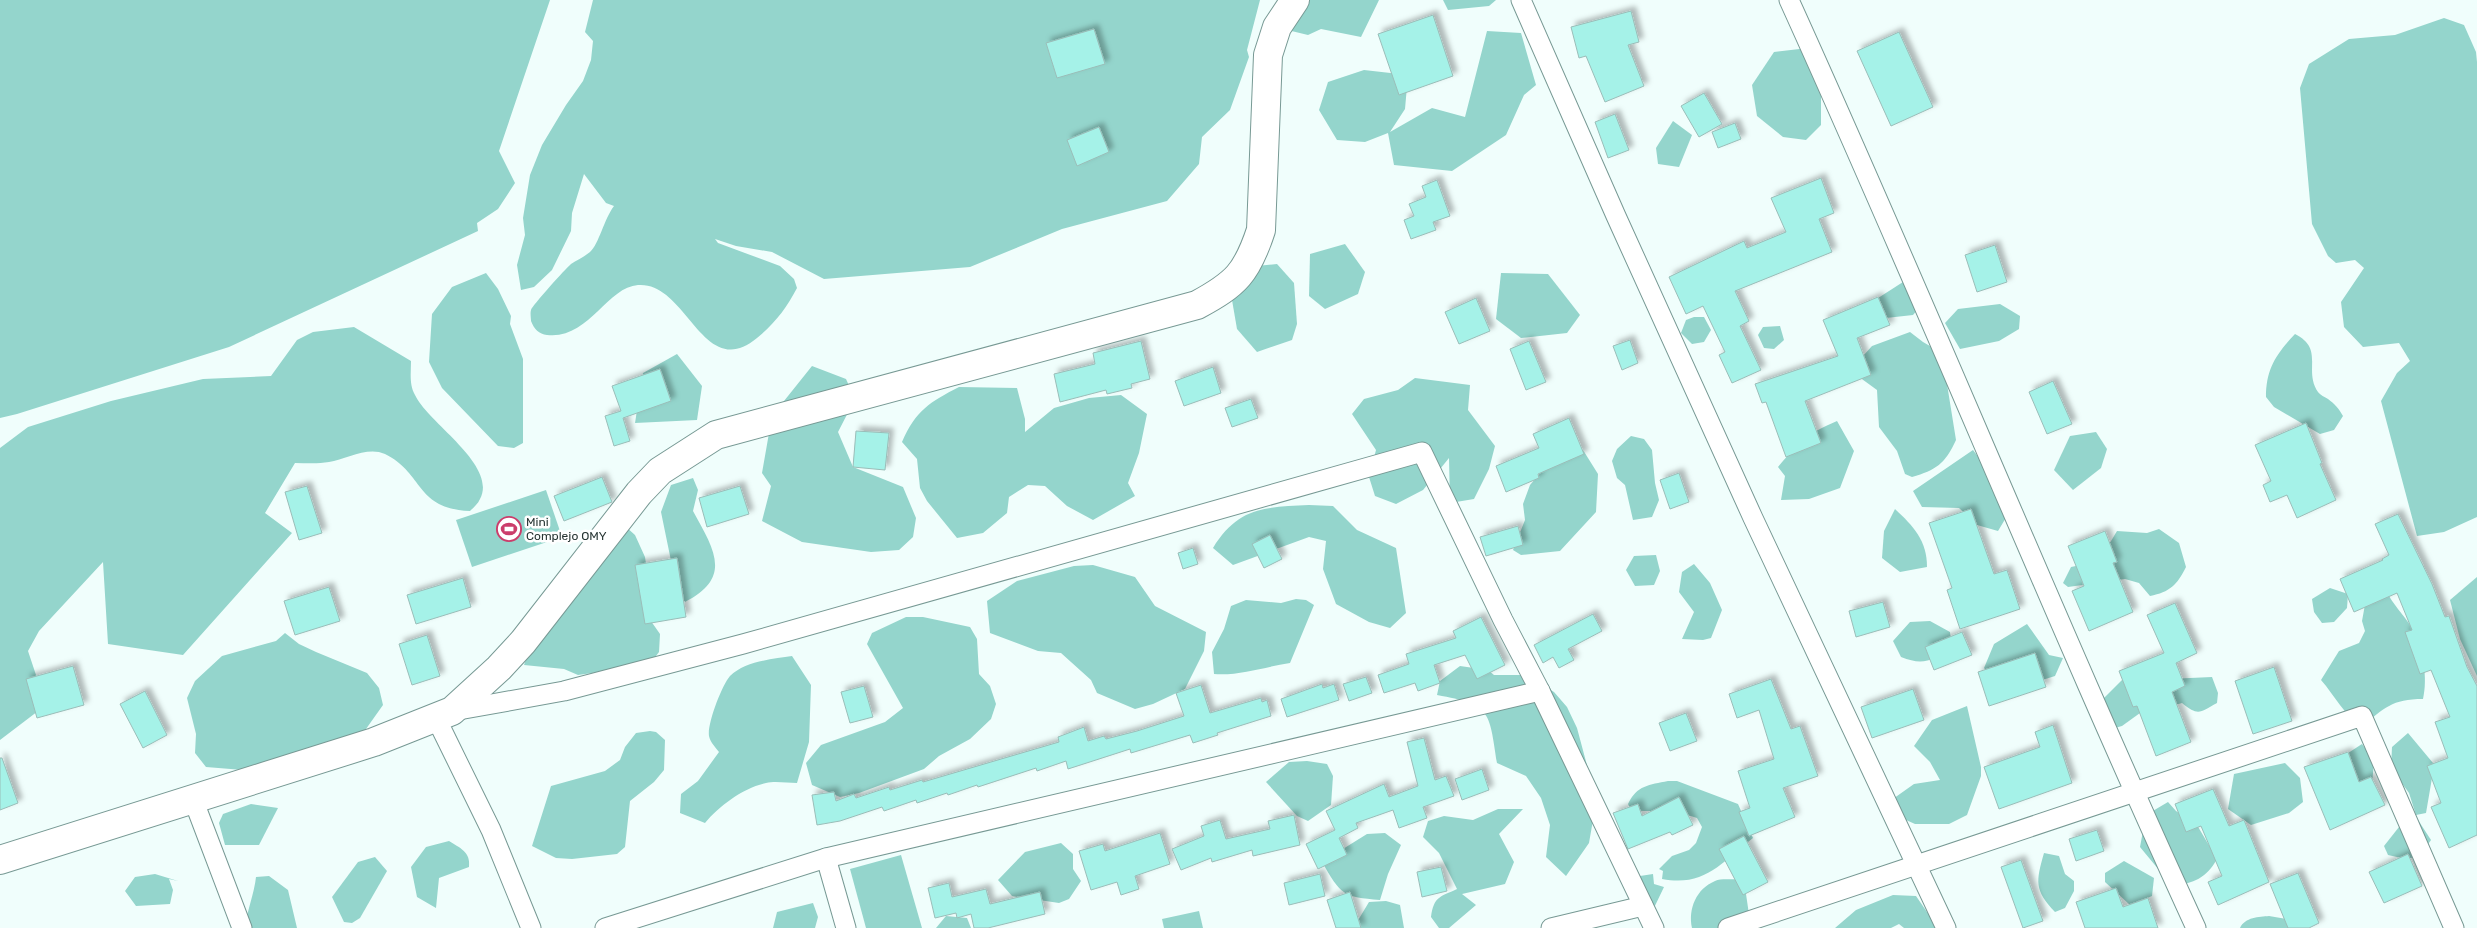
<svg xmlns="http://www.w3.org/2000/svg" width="2477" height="928" font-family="Rubik,sans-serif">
	<defs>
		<filter id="shadow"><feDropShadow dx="4.5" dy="-4.5" stdDeviation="2.5" flood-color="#0004"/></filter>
	</defs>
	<rect width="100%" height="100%" fill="#f0fefc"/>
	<!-- green -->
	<g fill="#94d5cc">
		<polygon points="0,0 550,0 499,151 515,183 498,209 477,223 478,231 229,347 17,414 0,418"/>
		<path d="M593 0H1260L1247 50 1249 57 1230 110 1202 137 1199 164 1167 201 1062 229 970 267 824 279 772 252 736 246 715 239 718 243 780 266 794 279 797 288C786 309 775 323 757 338 703 383 687 281 638 285 607 287 588 340 547 335 539 334 534 329 531 321 531 318 530 313 531 310 532 306 566 268 571 264 577 260 584 257 590 252 599 244 604 219 614 206L606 203 584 174 572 213 571 231 552 270 534 287 521 290 517 265 525 235 523 218 530 175 542 145 566 105 583 81 591 60 593 41 585 32Z"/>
		<polygon points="1287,0 1379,0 1361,37 1321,29 1308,35 1275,27"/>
		<polygon points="1443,0 1496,0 1489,6 1448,10"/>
		<polygon points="2444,18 2464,25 2476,52 2477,62 2477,517 2444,532 2417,536 2381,401 2397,373 2410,361 2399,343 2363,347 2344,327 2341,302 2364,268 2355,260 2336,263 2328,256 2312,224 2300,88 2309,64 2349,39 2395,35"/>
		<polygon points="1487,31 1521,33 1536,85 1524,95 1506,135 1452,171 1394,165 1388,133 1365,142 1337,140 1319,110 1328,82 1364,70 1408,75 1405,109 1390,132 1432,108 1465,117"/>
		<polygon points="1808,48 1821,87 1821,125 1806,140 1783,137 1757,116 1752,85 1774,52"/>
		<polygon points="1673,121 1692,135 1679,167 1658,164 1656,148"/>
		<polygon points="1345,244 1365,272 1358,294 1325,309 1309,296 1310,254"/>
		<polygon points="1277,264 1294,283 1297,324 1292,340 1257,352 1237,329 1232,300 1256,266"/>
		<polygon points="486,273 498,289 511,316 510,324 523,359 523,443 514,448 498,446 442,388 429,362 432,314 452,287"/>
		<polygon points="1501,273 1548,274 1580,315 1567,333 1521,338 1496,319"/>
		<polygon points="1903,282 1918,309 1913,315 1877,319 1875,300"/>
		<polygon points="2000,304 2020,316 2019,329 1999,341 1960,349 1945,323 1958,309"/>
		<polygon points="1694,317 1704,317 1711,330 1704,342 1692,344 1681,333 1686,320"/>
		<polygon points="1780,326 1784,340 1774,349 1764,348 1758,335 1763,327"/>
		<path d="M354 327 411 361C411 372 409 385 415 395 428 423 498 465 480 499 478 504 473 508 470 511 415 509 424 473 385 454 368 446 346 459 329 462 318 464 306 463 295 463L265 513 292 533 183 655 108 644 103 562 39 631 28 651 46 705 0 740V448L28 427 111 401 203 379 271 376 297 340 313 332Z"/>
		<path d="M1910 332 1923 342 1942 353 1956 440C1945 464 1936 470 1912 477L1905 474 1897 451 1879 427 1877 390 1855 374V365L1872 346Z"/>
		<path d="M2295 334C2325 349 2303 370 2318 392 2320 395 2325 397 2328 399 2335 404 2339 409 2343 416L2334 430 2320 434 2274 407 2266 397C2266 369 2276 354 2295 334Z"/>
		<polygon points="677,354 702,386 697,420 635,423 643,373"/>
		<polygon points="812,366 846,379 855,399 838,432 853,467 903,487 916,518 913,537 899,550 871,552 802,542 762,521 771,486 762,473 772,416"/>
		<polygon points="1415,378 1470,385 1468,410 1495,446 1489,469 1474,499 1450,503 1449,458 1423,490 1396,504 1375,496 1369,477 1376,450 1352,414 1364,399 1398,390"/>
		<path d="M959 387 1017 388 1025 419V432L1054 408 1089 398 1121 395 1147 414 1139 453 1128 483 1135 496 1093 520 1067 506 1045 486 1028 485 1009 497 1007 513 983 533 957 538 927 501 920 488 917 459 902 442C916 410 930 402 959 387Z"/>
		<path d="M1837 421 1854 451 1840 488 1809 499 1781 500 1785 476 1778 467C1799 442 1806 434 1837 421Z"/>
		<polygon points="2096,432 2107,449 2101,468 2073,490 2054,470 2070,436"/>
		<polygon points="1631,436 1644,439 1652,450 1655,483 1659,500 1652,517 1633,520 1625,485 1617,478 1612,461 1617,449"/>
		<polygon points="1583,450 1598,474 1596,512 1560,551 1521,555 1513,550 1525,520 1523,504 1530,485 1543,470"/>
		<polygon points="1973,450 1999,484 2016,501 1998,531 1977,525 1959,508 1922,507 1913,491"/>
		<path d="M693 478 698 490 693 511C713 548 734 577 685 602L677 590 661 512 671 485Z"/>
		<polygon points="546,490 562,537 472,567 456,520"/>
		<path d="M1309 505 1333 506 1357 530 1396 548 1406 613 1390 628 1369 622 1336 604 1323 569 1326 541 1309 537 1233 565 1213 548C1238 507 1265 507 1309 505Z"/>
		<path d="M1895 509C1913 526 1927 540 1927 567L1900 572 1882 558 1884 531Z"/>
		<polygon points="616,518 635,535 645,557 648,577 646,614 660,634 659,652 649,665 578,675 564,669 524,665 549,593"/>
		<path d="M2159 529 2179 543 2186 567C2177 585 2170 592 2150 596L2139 583 2125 579 2068 587 2063 583 2071 567C2099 562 2103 555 2117 531L2147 533Z"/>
		<polygon points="1656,555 1660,571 1654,585 1635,586 1626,570 1634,556"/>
		<polygon points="1694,564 1710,583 1722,610 1711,638 1703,640 1682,639 1694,612 1679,592 1682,572"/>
		<polygon points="1093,565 1135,577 1155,606 1206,632 1204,651 1185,689 1153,704 1135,709 1097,693 1091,680 1061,653 1038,651 990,633 987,601 1017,581 1074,566"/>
		<polygon points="2477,577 2477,676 2460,639 2450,600"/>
		<polygon points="2330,588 2348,594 2347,608 2334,622 2322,623 2314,612 2312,599"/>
		<path d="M2389 596C2396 608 2407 619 2414 631 2423 651 2428 678 2423 699 2392 699 2384 708 2362 727 2344 715 2335 696 2321 680L2339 651 2359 643 2365 631 2362 621 2366 599Z"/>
		<path d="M1296 599 1306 600 1314 605 1290 663C1264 667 1239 676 1214 674L1212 652 1224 629 1231 606 1246 600 1281 603Z"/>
		<polygon points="906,617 923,617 970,627 977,639 979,674 990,686 996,704 991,719 970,739 939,756 924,769 859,793 840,797 812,785 806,763 821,745 885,722 903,708 867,644 872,633"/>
		<path d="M1930 621 1950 632 1952 650C1932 660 1923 666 1901 657L1893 641 1910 622Z"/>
		<polygon points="2027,624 2049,655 2063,658 2055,676 2026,685 1996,682 1984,668 1994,644"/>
		<polygon points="285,633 299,644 316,652 367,673 379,688 383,705 361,736 243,770 206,767 195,753 196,734 187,698 195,681 222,656 276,641"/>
		<path d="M792 656 811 685 809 742 797 783C787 783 775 781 766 783 743 788 719 806 705 823L680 813 681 794 698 781 719 752C716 748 710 742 709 736 707 724 722 685 730 676 745 661 773 659 792 656Z"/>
		<path d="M1460 666 1488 670 1494 675H1527L1554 692 1567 707 1577 728 1588 769 1593 820 1589 843 1566 876 1546 857 1550 825 1541 798 1526 776 1497 763C1489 710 1491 705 1437 695L1440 681Z"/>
		<polygon points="2132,675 2140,713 2122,726 2111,729 2103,699 2122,680"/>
		<path d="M2212 677 2218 693 2217 703C2200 712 2199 717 2182 703L2168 707V679Z"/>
		<polygon points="1967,706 1981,767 1981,776 1967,815 1949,824 1915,824 1895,815 1890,801 1914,784 1940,780 1930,762 1914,746 1932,720"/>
		<polygon points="650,731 656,732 665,740 664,770 654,782 630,801 625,847 617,854 572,859 556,858 532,846 551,786 605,771 620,760 625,747 636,733"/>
		<polygon points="2408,733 2438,769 2432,778 2426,813 2416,815 2409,793 2391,768 2392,747"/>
		<polygon points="2362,744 2374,761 2372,785 2342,788 2339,759"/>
		<polygon points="1307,761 1327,764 1333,776 1331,805 1308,821 1297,816 1266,782 1289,762"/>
		<polygon points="2285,763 2300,778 2303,802 2289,813 2251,825 2228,809 2234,774"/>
		<path d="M1668 781H1677L1738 804 1753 838C1721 863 1705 887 1662 879L1663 871 1659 869 1672 856 1689 850 1696 843 1702 827 1697 818C1672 809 1656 813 1631 810L1628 804C1637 785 1649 785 1668 781Z"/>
		<path d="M2168 802 2176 811 2197 825 2217 859C2206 879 2194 882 2173 887L2140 847 2146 815Z"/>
		<polygon points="251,804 278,808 259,845 225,845 219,823 223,814"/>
		<path d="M1498 809H1523L1499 834 1514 862 1505 884 1462 894 1476 905 1449 928H1439L1431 917C1434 896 1440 897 1457 889L1439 853 1423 837 1428 821 1444 816 1473 820Z"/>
		<polygon points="2418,820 2431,840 2420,856 2406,859 2388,855 2384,846 2399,827"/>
		<path d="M1385 833 1401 845 1388 874 1380 900C1343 897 1341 895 1322 862L1367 834Z"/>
		<path d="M449 841C460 848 471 852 469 867L439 878 436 908 417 897 411 867 426 847Z"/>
		<polygon points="1061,843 1073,854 1073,869 1081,881 1069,899 1059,903 1012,896 998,880 1025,852"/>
		<path d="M2044 853 2059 856 2065 874 2074 881V891L2065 908 2055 912C2034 890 2036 881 2044 853Z"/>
		<polygon points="901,855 922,928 866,928 850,869"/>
		<polygon points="375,857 387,871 360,918 352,923 344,922 332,897 358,862"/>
		<polygon points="2124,861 2154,878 2152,896 2130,905 2105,882 2105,873"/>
		<polygon points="155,874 178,881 169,879 173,890 170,904 136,906 125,891 135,877"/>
		<polygon points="1653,874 1654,884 1664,887 1652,912 1632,882 1640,876"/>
		<path d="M269 876 288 890 297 928H245C247 910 254 895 256 877Z"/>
		<path d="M1739 879 1746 894 1751 928H1692C1688 909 1696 889 1715 881 1721 878 1732 880 1739 879Z"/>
		<polygon points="1893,895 1916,896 1929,915 1935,928 1904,928 1899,924 1891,928 1835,928 1856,910"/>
		<polygon points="1386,901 1400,905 1404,928 1346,928 1357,922 1369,902"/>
		<polygon points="813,903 818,917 815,928 773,928 777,912"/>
		<polygon points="1199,911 1203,928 1164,928 1162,919"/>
		<polygon points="946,916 967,918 971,928 936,928"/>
		<path d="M2269 916 2292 920 2304 928H2240C2245 917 2259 917 2269 916Z"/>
	</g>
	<!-- building -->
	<g fill="#a5f2e8" stroke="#9abdb8" filter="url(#shadow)">
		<polygon points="1631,11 1639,42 1628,45 1644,86 1605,102 1586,56 1579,58 1571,27"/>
		<polygon points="1433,15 1453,76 1399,95 1378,34"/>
		<polygon points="1094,29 1105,64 1057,78 1046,43"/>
		<polygon points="1899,32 1933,107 1891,126 1857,51"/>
		<polygon points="1704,93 1722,124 1699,137 1681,106"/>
		<polygon points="1615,114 1629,150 1608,158 1595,122"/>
		<polygon points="1735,123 1741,139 1718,148 1712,132"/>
		<polygon points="1099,127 1109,152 1077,166 1067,140"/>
		<polygon points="1821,178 1834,213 1819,219 1832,252 1735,291 1749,321 1740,326 1761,370 1732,383 1719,355 1725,352 1703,306 1686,314 1669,277 1744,241 1747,248 1786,232 1771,198"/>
		<polygon points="1437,180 1450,216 1433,222 1436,230 1411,239 1404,220 1414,216 1409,204 1426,197 1422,186"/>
		<polygon points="1995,245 2007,282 1977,292 1965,255"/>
		<polygon points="1878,297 1890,325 1857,338 1871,375 1805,401 1821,443 1786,457 1766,402 1762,403 1755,384 1838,356 1823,320"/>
		<polygon points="1476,298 1490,331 1459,344 1445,312"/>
		<polygon points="1630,340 1638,363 1622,370 1613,346"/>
		<polygon points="1141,341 1150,379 1131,384 1132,388 1107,394 1106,390 1060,402 1054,374 1095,364 1093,353"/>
		<polygon points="1529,341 1546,382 1526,390 1510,349"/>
		<polygon points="1213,367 1221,393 1184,406 1175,381"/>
		<polygon points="660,369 671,401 623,418 630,441 614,446 605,416 621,411 612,386"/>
		<polygon points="2053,381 2072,424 2047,434 2029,392"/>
		<polygon points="1251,399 1258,418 1232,427 1225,408"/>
		<polygon points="1569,418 1584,454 1538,474 1539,478 1506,492 1496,466 1539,448 1533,434"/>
		<polygon points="2306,423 2322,463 2320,464 2336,500 2297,518 2287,495 2270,502 2263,485 2271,481 2255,445"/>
		<polygon points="856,431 889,433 885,470 853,467"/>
		<polygon points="1679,473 1689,502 1670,509 1660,480"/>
		<polygon points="602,477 612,502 564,521 554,496"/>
		<polygon points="307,486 322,533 299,540 285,492"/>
		<polygon points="740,486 749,514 707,527 699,498"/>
		<polygon points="1971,509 1994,574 2007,570 2020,609 1960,629 1947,590 1952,588 1929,523"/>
		<polygon points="2398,514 2432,584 2445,617 2449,616 2467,667 2477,686 2477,835 2449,848 2431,807 2441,803 2427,766 2448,758 2435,722 2450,717 2431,670 2420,674 2405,632 2412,630 2397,593 2354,612 2340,579 2383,560 2382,559 2389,555 2375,524"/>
		<polygon points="1518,526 1523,545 1486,556 1480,537"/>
		<polygon points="2105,531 2117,562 2113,563 2133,612 2089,631 2072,591 2084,586 2068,546"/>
		<polygon points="1270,535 1282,559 1264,568 1252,544"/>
		<polygon points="1193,548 1198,564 1183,569 1178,553"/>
		<polygon points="677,558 686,617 645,624 635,565"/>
		<polygon points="463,578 471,607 416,624 407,595"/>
		<polygon points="329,587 340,621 295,635 284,601"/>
		<polygon points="1883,602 1890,627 1856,637 1849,611"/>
		<polygon points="2175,603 2197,653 2176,663 2185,686 2172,692 2191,742 2156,756 2137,706 2133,707 2119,671 2164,653 2147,615"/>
		<polygon points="1593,614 1602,631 1568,649 1574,660 1559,668 1553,657 1543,663 1534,645"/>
		<polygon points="1481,617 1505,665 1477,679 1465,655 1434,665 1440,683 1418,691 1415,683 1384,693 1378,675 1409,664 1406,654 1456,638 1453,631"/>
		<polygon points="1962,632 1972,655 1934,670 1925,647"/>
		<polygon points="427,635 440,676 412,685 399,644"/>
		<polygon points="2035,653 2046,687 1989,706 1978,672"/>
		<polygon points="73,666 84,705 37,718 26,679"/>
		<polygon points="2274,667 2292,721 2253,734 2235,681"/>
		<polygon points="1366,677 1372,693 1349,701 1343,684"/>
		<polygon points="1771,679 1791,729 1800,726 1818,776 1783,788 1795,817 1749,836 1739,812 1750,808 1738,771 1774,759 1759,710 1737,718 1729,694"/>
		<polygon points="1322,684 1323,688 1334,684 1339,700 1287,717 1281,699"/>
		<polygon points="1201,685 1210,713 1261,698 1262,702 1267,700 1271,716 1217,733 1218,735 1193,743 1190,735 1131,753 1130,749 1068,769 1066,761 1037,771 1036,768 978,787 977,785 948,795 947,793 917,803 916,800 884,811 882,807 840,821 817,825 812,795 834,792 836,801 854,794 856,798 889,787 890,790 922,780 923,782 1059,742 1058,737 1084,727 1088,741 1104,736 1106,739 1137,731 1184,716 1176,693"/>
		<polygon points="864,686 873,717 850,723 841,692"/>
		<polygon points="1913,689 1924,720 1872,738 1861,707"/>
		<polygon points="145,691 167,735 143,748 120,704"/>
		<polygon points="1686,713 1697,741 1670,751 1659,723"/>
		<polygon points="2053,725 2072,783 1999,809 1984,767 2040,747 2035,732"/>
		<polygon points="1424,738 1435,780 1446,776 1454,796 1423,807 1427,818 1399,828 1393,810 1356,823 1358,828 1339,838 1347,855 1318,869 1306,844 1335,830 1326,811 1384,784 1389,797 1418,786 1407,742"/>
		<polygon points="2348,752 2359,782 2371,777 2385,805 2330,830 2304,767"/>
		<polygon points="0,758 2,758 18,803 0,810"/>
		<polygon points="1482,769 1489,790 1462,800 1455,779"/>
		<polygon points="2213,789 2229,826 2244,820 2269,882 2218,905 2208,882 2222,876 2201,826 2186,832 2175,804"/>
		<polygon points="1679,797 1693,825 1672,835 1670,832 1628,849 1613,813 1638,804 1642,816"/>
		<polygon points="1294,815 1300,845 1253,856 1252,850 1212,862 1211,858 1181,870 1172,849 1204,836 1201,826 1220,820 1226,839 1270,829 1268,821"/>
		<polygon points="2097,830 2104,851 2076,861 2069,839"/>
		<polygon points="1160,833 1170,864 1135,876 1139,889 1121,895 1117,882 1091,890 1079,851 1103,844 1105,851"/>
		<polygon points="1744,836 1768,882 1743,895 1719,849"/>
		<polygon points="2408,854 2422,886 2384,903 2369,872"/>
		<polygon points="2021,860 2043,921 2023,928 2001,867"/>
		<polygon points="1441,867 1447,891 1422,897 1417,872"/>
		<polygon points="2298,873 2319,923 2309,928 2288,928 2270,884"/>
		<polygon points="1320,874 1325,896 1289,905 1284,883"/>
		<polygon points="949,883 952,897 986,889 990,904 1040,892 1045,914 988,928 974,928 971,914 957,918 956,913 935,918 928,888"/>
		<polygon points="2116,888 2123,907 2148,898 2158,928 2085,928 2076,902"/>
		<polygon points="1350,892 1361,928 1336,928 1327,900"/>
	</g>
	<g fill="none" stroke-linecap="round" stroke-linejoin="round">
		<defs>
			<g id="minor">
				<polyline points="1521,0 1616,216 1753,518 1946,928"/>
				<path d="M1789 0C1929 308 2055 621 2196 928"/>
				<polyline points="453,711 564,691 743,644 1422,452 1503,620 1540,691 1654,928"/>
				<polyline points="436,718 491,830 531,928"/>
				<polyline points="193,799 242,928"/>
				<polyline points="826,858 846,928"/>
				<polyline points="605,928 826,858 1540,691"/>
				<polyline points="1551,928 1643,906"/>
				<polyline points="1728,928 2362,716 2454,928"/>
			</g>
			<path id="secondary" d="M0 860 374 742 452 711 499 668 523 642 639 493 660 471 716 435 1197 305C1236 284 1247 273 1261 230L1268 55 1277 27 1295 0"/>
		</defs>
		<!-- minor casing -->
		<use href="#minor" stroke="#779994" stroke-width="21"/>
		<!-- secondary casing -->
		<use href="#secondary" stroke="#779994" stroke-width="30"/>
		<!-- minor -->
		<use href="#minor" stroke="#fff" stroke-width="19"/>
		<!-- secondary -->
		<use href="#secondary" stroke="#fff" stroke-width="28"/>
	</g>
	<!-- icons -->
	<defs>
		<symbol id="stadium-ring" viewBox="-11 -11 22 22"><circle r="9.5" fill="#fff" stroke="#cb3d6b" stroke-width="1.5"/><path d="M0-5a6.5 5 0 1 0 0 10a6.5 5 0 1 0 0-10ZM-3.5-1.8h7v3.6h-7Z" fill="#cb3d6b"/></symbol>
	</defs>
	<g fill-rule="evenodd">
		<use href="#stadium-ring" x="495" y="515" width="28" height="28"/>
	</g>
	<g text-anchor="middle" stroke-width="5" stroke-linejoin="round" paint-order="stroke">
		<!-- poi labels -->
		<g font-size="12" fill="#273533" stroke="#fff" text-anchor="start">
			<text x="526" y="526">Mini<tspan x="526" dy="14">Complejo OMY</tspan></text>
		</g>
	</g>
</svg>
